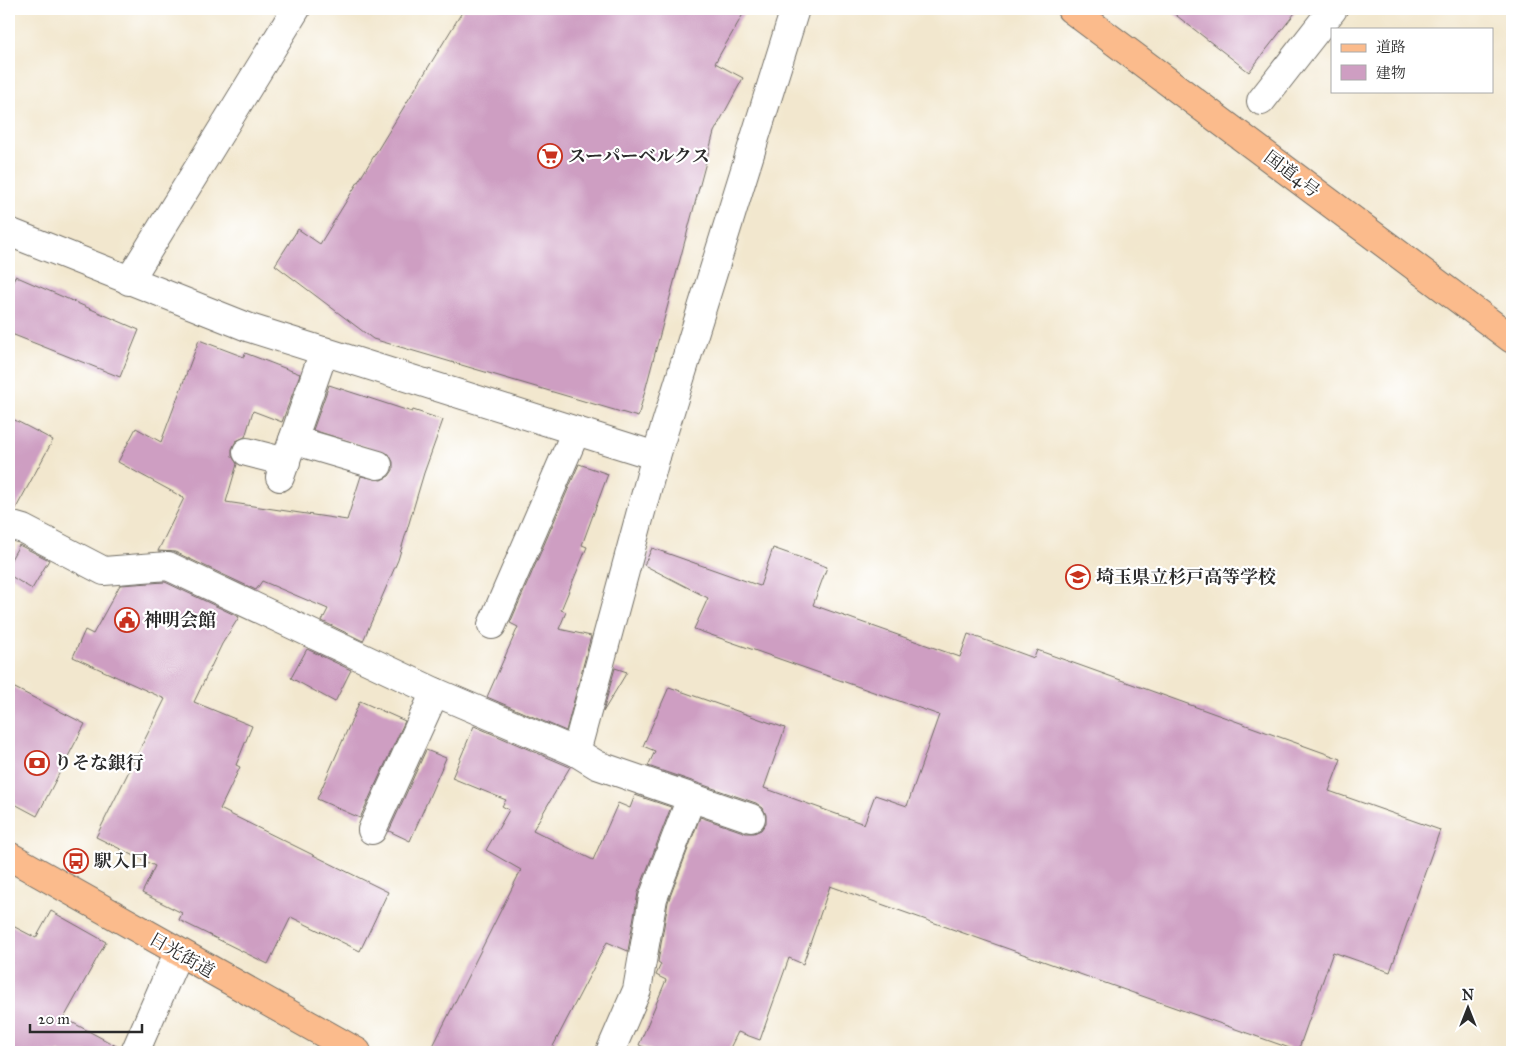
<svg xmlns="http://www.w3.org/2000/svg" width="1521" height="1061" font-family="'IM FELL Great Primer','Noto Serif JP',serif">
	<rect width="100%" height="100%" fill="#fff"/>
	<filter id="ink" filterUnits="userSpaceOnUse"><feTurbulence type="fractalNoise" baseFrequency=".02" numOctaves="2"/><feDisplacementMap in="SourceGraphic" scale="10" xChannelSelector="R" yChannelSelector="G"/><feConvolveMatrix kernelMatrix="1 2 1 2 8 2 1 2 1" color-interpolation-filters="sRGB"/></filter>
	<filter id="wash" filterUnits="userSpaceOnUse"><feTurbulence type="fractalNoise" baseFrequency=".0096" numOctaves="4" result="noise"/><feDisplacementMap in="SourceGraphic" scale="20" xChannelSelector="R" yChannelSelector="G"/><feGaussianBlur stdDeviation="1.12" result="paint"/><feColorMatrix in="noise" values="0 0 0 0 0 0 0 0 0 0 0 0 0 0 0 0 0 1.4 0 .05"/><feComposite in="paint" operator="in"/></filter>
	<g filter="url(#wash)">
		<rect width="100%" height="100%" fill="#f2e7ce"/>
		<g id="blocks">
			<!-- building -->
			<g fill="#ce9ec2">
				<polygon points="464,9 746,9 715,63 743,78 714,132 638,417 373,339 275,265 298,229 320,244"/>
				<polygon points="1168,9 1298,9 1249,72"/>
				<polygon points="15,276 139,330 120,377 9,333 9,292"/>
				<polygon points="199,340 244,357 245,353 300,374 282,422 253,411 245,437 236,441 232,449 232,456 237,464 226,502 347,520 361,476 381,480 389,476 393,470 393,462 389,454 313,430 329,385 412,412 413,410 443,420 424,473 398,560 363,641 322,621 328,609 262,581 256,590 175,552 158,551 184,498 118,462 136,428 161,442"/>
				<polygon points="9,417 53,440 15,510 9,510"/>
				<polygon points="579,464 608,474 582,545 587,547 561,610 566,612 559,629 591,636 566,731 487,697 518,627 510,623"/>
				<polygon points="19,545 49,560 32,589 9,575 9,563"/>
				<polygon points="652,548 760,586 773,548 827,567 813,605 960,657 968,634 1034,658 1037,650 1341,759 1329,791 1440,830 1390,972 1333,952 1298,1051 830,886 803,964 789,958 760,1040 738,1032 728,1052 656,1052 639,1045 666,980 656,975 661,964 658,962 668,902 700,817 746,833 754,833 761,830 766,823 766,815 763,808 756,803 648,766 655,751 643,746 669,687 785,728 764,788 864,824 875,795 907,806 939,715 694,629 708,598 644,565"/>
				<polygon points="165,582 239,617 222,644 194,702 252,726 236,765 240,767 220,809 388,892 360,951 291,917 268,964 179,920 182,913 142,893 155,866 96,837 165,699 73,657 85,630 93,634 120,585"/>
				<polygon points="307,649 351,670 335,702 291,678"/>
				<polygon points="615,668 627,672 603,712"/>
				<polygon points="9,685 85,724 37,816 9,801"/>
				<polygon points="360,701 405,721 360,818 317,799"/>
				<polygon points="474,726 570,767 533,830 593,860 618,803 630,808 635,795 671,807 638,893 628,951 607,942 550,1052 430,1052 521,870 486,850 509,810 502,806 506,800 452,778"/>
				<polygon points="426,750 446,758 410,841 389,831"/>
				<polygon points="51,911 106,942 64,1018 120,1048 120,1052 9,1052 9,924 36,938"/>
			</g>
		</g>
	</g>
	<g filter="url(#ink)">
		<use href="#blocks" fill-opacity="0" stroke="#716d64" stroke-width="1"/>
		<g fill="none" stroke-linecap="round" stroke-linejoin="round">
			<defs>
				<g id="minor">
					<polyline points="1261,101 1333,9"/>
					<polyline points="9,232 250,328 656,456 795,9"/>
					<polyline points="129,281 296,9"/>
					<polyline points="293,440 378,465"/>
					<polyline points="247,452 286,462"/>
					<polyline points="280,477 324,351"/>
					<polyline points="9,525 23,529 104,571 168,566 435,692 576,752 656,456"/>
					<polyline points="492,625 576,431"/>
					<polyline points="576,752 597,765 751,818"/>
					<polyline points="372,830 435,692"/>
					<polyline points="135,1052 178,953"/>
					<polyline points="610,1052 637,990 653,898 691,798"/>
				</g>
				<polyline id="major" points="9,856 357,1052"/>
				<polyline id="highway" points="1071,9 1512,339"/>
			</defs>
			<!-- minor casing -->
			<use href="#minor" stroke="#716d64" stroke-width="30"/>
			<!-- major casing -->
			<use href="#major" stroke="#716d64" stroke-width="30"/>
			<!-- highway casing -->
			<use href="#highway" stroke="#716d64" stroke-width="30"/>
			<!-- minor -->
			<use href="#minor" stroke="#fff" stroke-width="28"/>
			<!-- major -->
			<use href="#major" stroke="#fbbb8c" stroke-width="28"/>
			<!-- highway -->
			<use href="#highway" stroke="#fbbb8c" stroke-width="28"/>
		</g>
	</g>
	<!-- icons -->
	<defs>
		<symbol id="supermarket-ring" viewBox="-11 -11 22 22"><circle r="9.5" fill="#fff" stroke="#c8321e" stroke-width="1.5"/><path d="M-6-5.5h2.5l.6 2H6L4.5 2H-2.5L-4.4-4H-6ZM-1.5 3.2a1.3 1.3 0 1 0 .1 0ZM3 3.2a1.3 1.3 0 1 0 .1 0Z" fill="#c8321e"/></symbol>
		<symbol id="school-ring" viewBox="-11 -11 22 22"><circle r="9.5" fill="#fff" stroke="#c8321e" stroke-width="1.5"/><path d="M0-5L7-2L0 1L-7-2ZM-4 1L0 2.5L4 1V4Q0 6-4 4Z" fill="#c8321e"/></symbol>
		<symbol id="civic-ring" viewBox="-11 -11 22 22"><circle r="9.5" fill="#fff" stroke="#c8321e" stroke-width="1.5"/><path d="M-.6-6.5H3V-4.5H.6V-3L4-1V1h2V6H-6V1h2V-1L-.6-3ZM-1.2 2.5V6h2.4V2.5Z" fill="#c8321e"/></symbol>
		<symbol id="bank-ring" viewBox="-11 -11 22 22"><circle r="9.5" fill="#fff" stroke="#c8321e" stroke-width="1.5"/><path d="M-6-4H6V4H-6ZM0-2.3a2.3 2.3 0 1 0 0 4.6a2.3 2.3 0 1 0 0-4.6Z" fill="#c8321e"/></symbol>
		<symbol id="bus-ring" viewBox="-11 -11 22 22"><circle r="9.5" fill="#fff" stroke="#c8321e" stroke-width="1.5"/><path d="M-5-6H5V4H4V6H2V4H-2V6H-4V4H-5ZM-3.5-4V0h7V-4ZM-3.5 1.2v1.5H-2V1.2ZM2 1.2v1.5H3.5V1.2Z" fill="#c8321e"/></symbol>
	</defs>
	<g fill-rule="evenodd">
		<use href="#supermarket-ring" x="536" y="142" width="28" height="28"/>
		<use href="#school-ring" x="1064" y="563" width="28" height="28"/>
		<use href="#civic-ring" x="113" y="606" width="28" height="28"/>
		<use href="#bank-ring" x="23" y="749" width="28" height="28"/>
		<use href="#bus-ring" x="62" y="847" width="28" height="28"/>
	</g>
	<g text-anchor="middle" stroke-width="4.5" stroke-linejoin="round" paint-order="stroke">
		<!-- poi labels -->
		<g font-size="18" font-weight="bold" fill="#2b2b2b" stroke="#fff" text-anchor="start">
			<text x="568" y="162">スーパーベルクス</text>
			<text x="1096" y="583">埼玉県立杉戸高等学校</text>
			<text x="144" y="626">神明会館</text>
			<text x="54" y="769">りそな銀行</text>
			<text x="94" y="867">駅入口</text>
		</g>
		<!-- street labels -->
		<g font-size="18" fill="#2b2b2b" stroke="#fff">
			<text transform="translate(1292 174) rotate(37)" y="6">国道4号</text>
			<text transform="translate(182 955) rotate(30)" y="6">日光街道</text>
		</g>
	</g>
	<!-- margin -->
	<rect width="1521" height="1061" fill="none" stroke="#fff" stroke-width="30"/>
	<!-- legend -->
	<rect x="1331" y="28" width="162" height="65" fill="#ffffff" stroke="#aaaaaa"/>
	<rect x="1341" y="44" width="25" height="8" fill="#fbbb8c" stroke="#aaaaaa"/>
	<text x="1376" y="52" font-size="15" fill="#2b2b2b">道路</text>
	<rect x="1341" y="65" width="25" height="15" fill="#ce9ec2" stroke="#aaaaaa"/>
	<text x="1376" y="78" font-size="15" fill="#2b2b2b">建物</text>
	<!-- north arrow -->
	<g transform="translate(1468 1008)" stroke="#ffffff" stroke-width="4" paint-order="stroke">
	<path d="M0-4L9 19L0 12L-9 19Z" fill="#2b2b2b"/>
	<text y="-8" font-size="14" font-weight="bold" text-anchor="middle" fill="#2b2b2b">N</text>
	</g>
	<!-- scale -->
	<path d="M30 1024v8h112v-8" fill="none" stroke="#2b2b2b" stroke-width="2.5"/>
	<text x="38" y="1024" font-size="15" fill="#2b2b2b" stroke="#ffffff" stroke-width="4" paint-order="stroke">20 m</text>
</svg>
